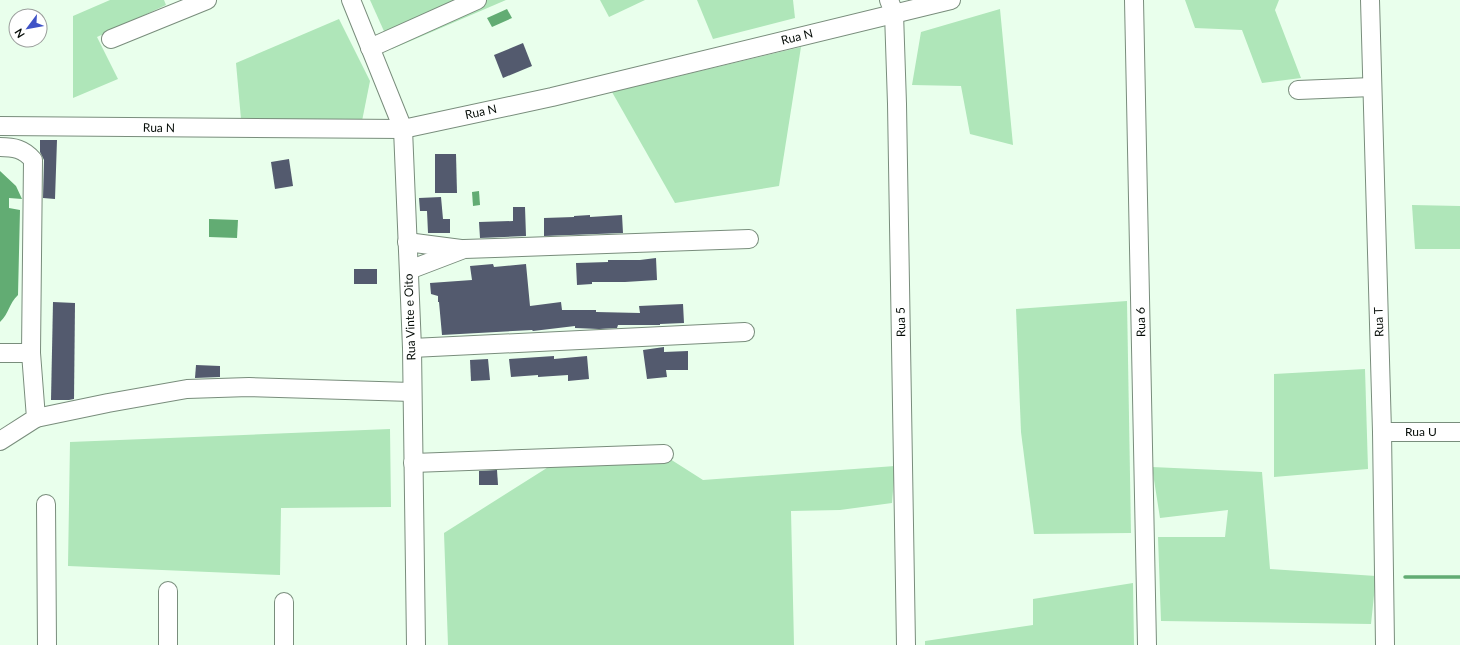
<svg xmlns="http://www.w3.org/2000/svg" width="1460" height="645" font-family="Lato,sans-serif">
	<rect width="100%" height="100%" fill="#e9ffec"/>
	<!-- green -->
	<g fill="#afe6b9">
		<polygon points="110,0 164,0 166,5 97,37 118,79 73,98 73,16"/>
		<polygon points="370,0 506,0 392,49"/>
		<polygon points="600,0 645,0 609,17"/>
		<polygon points="697,0 793,0 795,18 713,39"/>
		<polygon points="1185,0 1279,0 1275,10 1301,78 1262,83 1242,30 1195,28"/>
		<polygon points="1000,9 1013,145 970,134 961,86 912,85 921,32"/>
		<polygon points="339,19 370,81 362,121 241,119 236,63"/>
		<polygon points="801,47 779,186 675,203 612,92"/>
		<polygon points="1412,205 1460,206 1460,249 1415,249"/>
		<polygon points="1127,301 1131,533 1034,534 1021,432 1016,309"/>
		<polygon points="1365,369 1368,469 1274,477 1274,374"/>
		<polygon points="390,429 391,507 281,508 280,575 68,566 70,442"/>
		<polygon points="670,459 703,480 895,466 892,503 840,510 791,511 794,645 448,645 444,533 550,466"/>
		<polygon points="1152,467 1262,472 1270,569 1376,576 1371,624 1161,621 1158,537 1225,537 1228,510 1160,518"/>
		<polygon points="1133,583 1134,645 925,645 925,641 1033,625 1033,599"/>
	</g>
	<!-- water -->
	<g fill="#62ac73">
		<polygon points="507,9 512,18 492,27 487,18"/>
		<path d="M0 171 16 186 22 199 9 198V208L20 210 18 295C9 303 9 314 0 322Z"/>
		<polygon points="479,191 480,205 473,206 472,192"/>
		<polygon points="209,219 238,220 237,238 209,237"/>
	</g>
	<g fill="none" stroke-linecap="round" stroke-linejoin="round">
		<!-- stream -->
		<polyline stroke="#62ac73" stroke-width="3.5" points="1405,577 1460,577"/>
	</g>
	<!-- building -->
	<g fill="#535a6e">
		<polygon points="523,43 532,66 503,78 494,55"/>
		<polygon points="40,140 57,140 55,199 43,198 44,160 40,152"/>
		<polygon points="435,154 456,154 457,193 435,193"/>
		<polygon points="289,159 293,186 275,189 271,162"/>
		<polygon points="441,197 443,219 450,219 450,233 428,233 427,211 420,211 419,198"/>
		<polygon points="513,207 525,207 526,236 480,238 479,222 513,221"/>
		<polygon points="590,215 590,217 622,215 623,233 544,236 544,218 574,217 574,216"/>
		<polygon points="656,258 657,280 625,282 592,282 592,284 577,285 576,263 608,262 608,260 640,260"/>
		<polygon points="493,264 494,267 526,264 530,306 561,302 562,310 596,310 596,312 640,313 639,306 683,304 684,323 660,324 660,325 618,325 617,328 599,329 575,328 575,326 533,331 532,330 442,335 439,302 438,302 438,296 431,294 430,283 472,280 470,266"/>
		<rect x="354" y="269" width="23" height="15"/>
		<polygon points="53,302 75,303 74,399 69,400 51,400"/>
		<polygon points="664,347 664,352 688,351 688,370 666,370 667,377 647,379 643,350"/>
		<polygon points="554,356 554,359 587,356 589,379 568,381 568,375 538,377 538,375 511,377 509,359"/>
		<polygon points="488,359 490,380 471,381 470,360"/>
		<polygon points="196,365 220,366 220,377 195,378"/>
		<polygon points="497,470 498,485 479,485 479,471"/>
	</g>
	<g fill="none" stroke-linecap="round" stroke-linejoin="round">
		<defs>
			<g id="minor">
				<polyline points="351,0 403,129 412,348 416,645"/>
				<polyline points="889,0 894,13 897,104 906,645"/>
				<polyline points="1134,0 1147,645"/>
				<polyline points="1370,0 1382,432 1385,645"/>
				<polyline points="111,39 207,0"/>
				<polyline points="370,48 477,0"/>
				<polyline points="1298,90 1372,87"/>
				<polyline points="0,126 403,129 552,97 951,0"/>
				<path d="M0 147C14 147 24 149 33 160L31 353 36 418 0 441"/>
				<polyline points="407,242 461,249"/>
				<polyline points="409,270 464,249 749,239"/>
				<polyline points="412,348 745,332"/>
				<polyline points="0,353 31,353"/>
				<polyline points="36,418 108,403 187,389 249,387 412,392"/>
				<polyline points="1382,432 1460,432"/>
				<polyline points="413,463 664,454"/>
				<polyline points="46,504 47,645"/>
				<polyline points="168,591 168,645"/>
				<polyline points="284,602 284,645"/>
			</g>
		</defs>
		<!-- minor casing -->
		<use href="#minor" stroke="#798d7c" stroke-width="20"/>
		<!-- minor -->
		<use href="#minor" stroke="#fff" stroke-width="18"/>
	</g>
	<g text-anchor="middle" stroke-width="4" stroke-linejoin="round" paint-order="stroke">
		<!-- street labels -->
		<g font-size="12" fill="#060d08" stroke="#fff">
			<text transform="translate(797 37) rotate(-14)" y="4">Rua N</text>
			<text transform="translate(481 112) rotate(-12)" y="4">Rua N</text>
			<text transform="translate(159 128) rotate(1)" y="4">Rua N</text>
			<text transform="translate(410 317) rotate(-92)" y="4">Rua Vinte e Oito</text>
			<text transform="translate(901 322) rotate(-91)" y="4">Rua 5</text>
			<text transform="translate(1141 322) rotate(-91)" y="4">Rua 6</text>
			<text transform="translate(1379 322) rotate(-92)" y="4">Rua T</text>
			<text x="1421" y="436">Rua U</text>
		</g>
	</g>
	<!-- north arrow -->
	<g transform="translate(28 28) rotate(238)"><circle r="19" fill="#ffffff" stroke="#9b9e9c"/>
	<path d="M0-3L7 15L0 10L-7 15Z" fill="#3f53c6"/>
	<text y="-6" font-size="11" font-weight="bold" text-anchor="middle" fill="#060d08">N</text>
	</g>
</svg>
